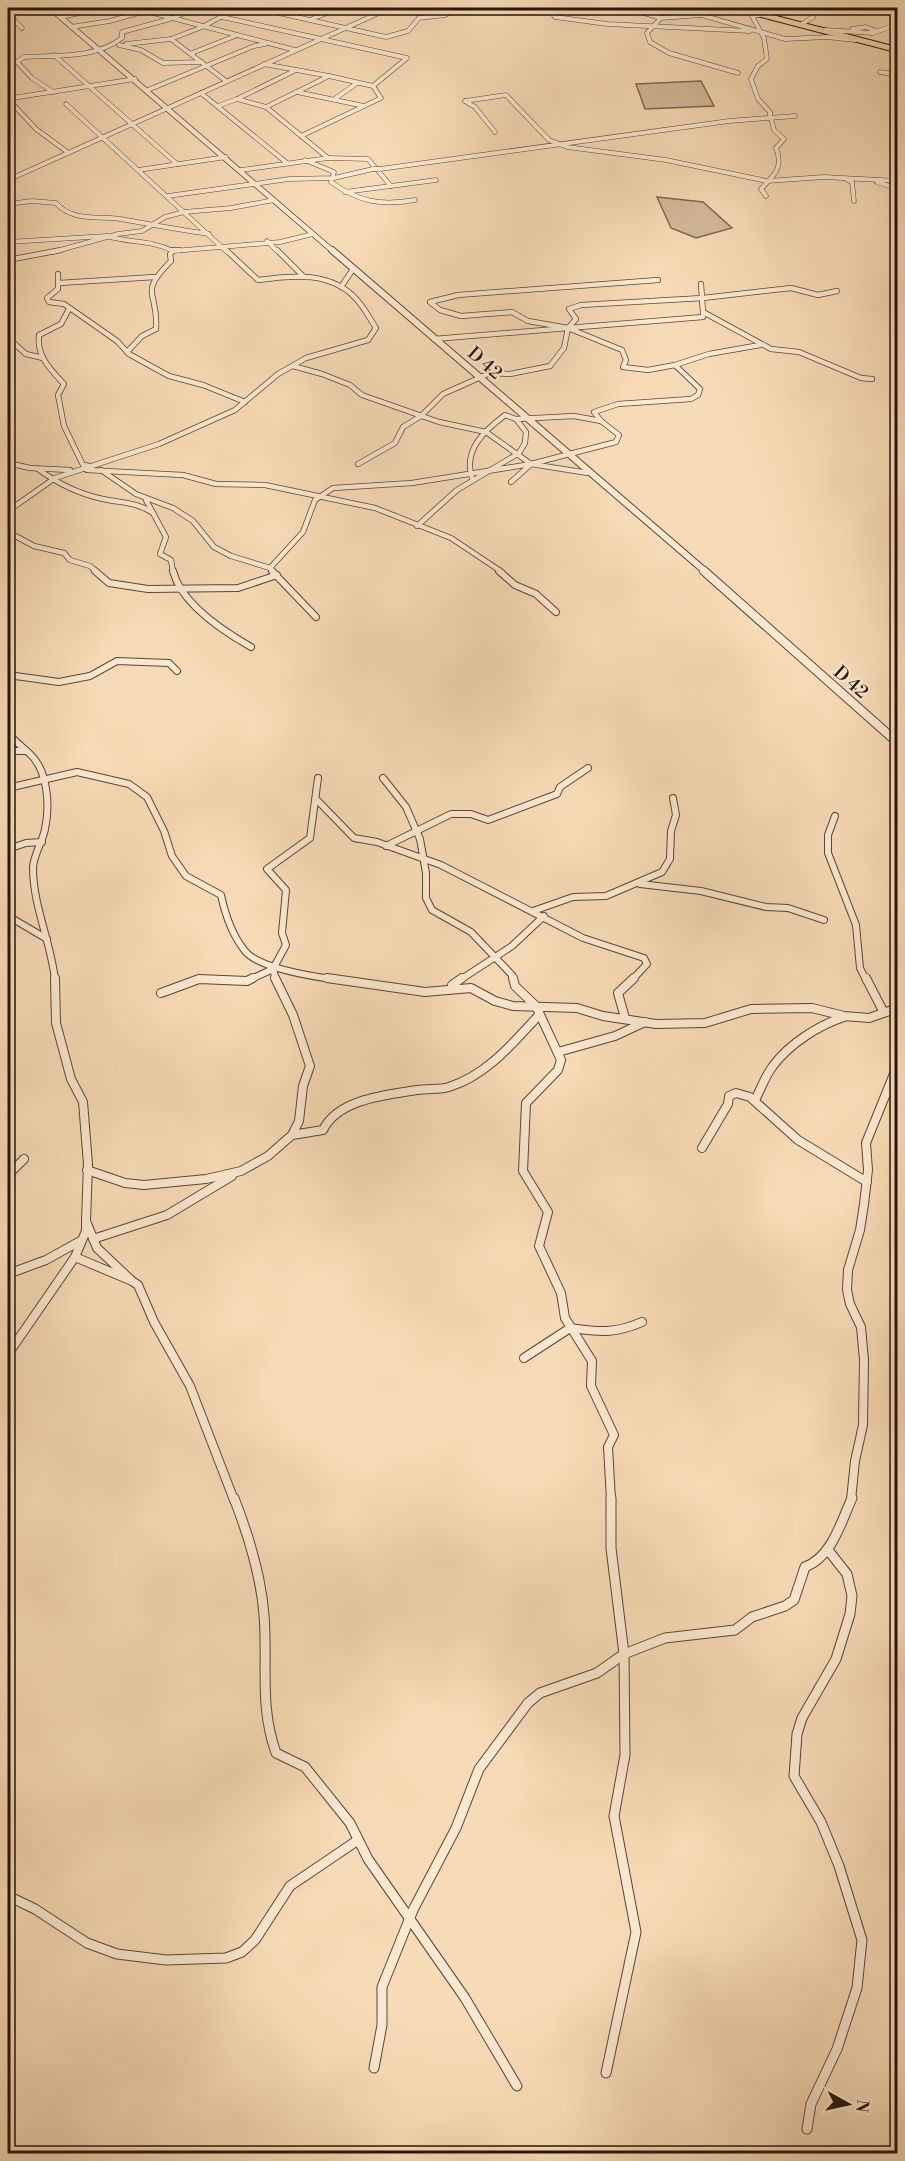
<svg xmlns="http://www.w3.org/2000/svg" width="905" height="2161" font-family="'Libre Bodoni',serif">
	<rect width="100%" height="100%" fill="#f7dbb6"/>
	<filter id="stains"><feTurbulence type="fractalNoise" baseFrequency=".00333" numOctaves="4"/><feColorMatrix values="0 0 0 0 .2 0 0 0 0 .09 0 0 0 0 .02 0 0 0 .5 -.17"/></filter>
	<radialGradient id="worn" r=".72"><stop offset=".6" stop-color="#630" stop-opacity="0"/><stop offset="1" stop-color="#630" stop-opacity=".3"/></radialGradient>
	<!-- green -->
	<g fill="#d3b999" stroke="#7c6652" stroke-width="1.5">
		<polygon points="701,81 714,106 645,109 636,84"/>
		<polygon points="657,197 703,202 732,228 696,238 671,228"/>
	</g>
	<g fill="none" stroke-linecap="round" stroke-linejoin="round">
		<defs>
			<g id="minor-far4">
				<polyline points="134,8 295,50"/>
				<polyline points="256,8 386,37 408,31 419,18 445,15 457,8"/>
				<polyline points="549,8 555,17 607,24 750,31"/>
				<polyline points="627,8 661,18"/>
				<polyline points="677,8 785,39 827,37 855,40"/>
				<polyline points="892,8 888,12 898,18"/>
				<polyline points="284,13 297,8"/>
				<polyline points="8,14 22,28"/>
				<polyline points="701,15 661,18 647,33 650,42 669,53 738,73"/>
				<polyline points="60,17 106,8"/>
				<polyline points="222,17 407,58 373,86 381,98 301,136"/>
				<polyline points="312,19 340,8"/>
				<polyline points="802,24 813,17 815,8"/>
				<polyline points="71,27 110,21 156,8"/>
				<polyline points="852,29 866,27 876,31"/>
				<polyline points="825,30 873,33 898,24"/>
				<polyline points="126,44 171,39"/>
				<polyline points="119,45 141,50 163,63 202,62"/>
				<polyline points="192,53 235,36"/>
				<polyline points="54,55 177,164"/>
				<polyline points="264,64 329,76 266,107"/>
				<polyline points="296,70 237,99 266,107 328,158"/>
				<polyline points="880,72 898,75"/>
				<polyline points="329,76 373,86"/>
				<polyline points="226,81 171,39 202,27 238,8"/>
				<polyline points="148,90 254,46 265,44"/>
				<path d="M53 92 32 78 17 62 24 57C56 55 95 59 122 38V32L170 19 197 8"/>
				<polyline points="297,92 364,106"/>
				<polyline points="201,93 287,163"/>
				<polyline points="336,98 357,83"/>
				<polyline points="465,101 506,95 549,140 567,147 666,160 767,181 824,177 898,181"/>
				<polyline points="465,101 475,107 495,132"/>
				<polyline points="66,104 227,252"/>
				<polyline points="218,106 237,99"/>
				<polyline points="770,116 770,112 758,99 751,79 758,66 767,59 764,38 752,16 817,8"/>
				<polyline points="66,151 36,129 10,101 12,98 135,79"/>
				<path d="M305 160 334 172 331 182C359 202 381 206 415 200"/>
				<polyline points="380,169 729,121 795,116"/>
				<polyline points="138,170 226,157"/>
				<polyline points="241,170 328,158 368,159 391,186"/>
				<polyline points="846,179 852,182 854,201"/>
				<polyline points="8,180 390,8"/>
				<polyline points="877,182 898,189"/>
				<polyline points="345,192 436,180"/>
				<polyline points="168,196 289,179 334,178 373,169"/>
				<path d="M766 196 761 189C774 175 784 168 776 148L784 139 774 130 771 118"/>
				<path d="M8 204 32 201 56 203C73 223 103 215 126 220 154 225 181 230 209 234"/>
				<polyline points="267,241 278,252"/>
				<path d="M8 242 107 236C129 243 152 240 173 251L280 242 313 234"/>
				<polyline points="53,252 118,234 142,231 165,217 184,212 231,208 274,200"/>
			</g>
			<g id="minor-far3">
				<polyline points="172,250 179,250"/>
				<polyline points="277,250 303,276"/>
				<polyline points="8,260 61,250"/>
				<polyline points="58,274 58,289 47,298 49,302 64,304 117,341 129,354 169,376 203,385 245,402"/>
				<polyline points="658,280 458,295 430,302 440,310 461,316 512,312 528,321 568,328 576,319 569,309 581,305 703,298 791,288 818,295 837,291"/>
				<polyline points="59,283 155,277"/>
				<polyline points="701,284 703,312 771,349 799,352 861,378 872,379"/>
				<polyline points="341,287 353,269"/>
				<path d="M69 309 61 324 39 335C36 356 51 370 64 384L58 395 64 426 83 465 90 466"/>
				<polyline points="8,338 26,354 43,358"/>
				<path d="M127 352 142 336 156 329C159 291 137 295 171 261L170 254 173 251"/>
				<polyline points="675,365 709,354 760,345"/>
				<polyline points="293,366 322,374 350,385 362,395 439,422 486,432 531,464"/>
				<polyline points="601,421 594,412 618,404 691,399 698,395 700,389 675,365 648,370 623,367 626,360 622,350 568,328 703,317 703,312"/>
				<polyline points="8,463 30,468 70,470"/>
				<polyline points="358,464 395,443 403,427 421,416 443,394 490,373 510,374 550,366 564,348 568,328 434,339"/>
				<path d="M38 469C57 483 79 494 103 499 121 503 137 502 153 513"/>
				<polyline points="87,470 183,475 216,484 265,485 375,508 451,538 502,572"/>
				<polyline points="101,470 136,494 173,508 193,521 214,547 231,556 270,568 274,572"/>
				<path d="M472 478C463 450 484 431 505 415L516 419"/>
				<polyline points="146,500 166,537 160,554 171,560 173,572"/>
				<path d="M8 511 55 478 159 444 235 410 278 374 306 358 368 340 376 328C370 319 365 309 358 301 333 271 293 275 258 280L226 250"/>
				<polyline points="417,526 457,490 519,453 525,443 526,432 516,419 574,416 601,421 619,435 616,442 531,464 511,482"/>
				<polyline points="8,532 34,546 64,553 70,560 90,566 97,572"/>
				<polyline points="270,568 303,532 315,500 333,488 412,483 531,464 588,473"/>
			</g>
			<g id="minor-far2">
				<polyline points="95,571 109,583 148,589 238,588 277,575"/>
				<path d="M173 571C181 604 223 631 251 647"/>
				<polyline points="272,571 316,617"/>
				<polyline points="499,571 515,585 536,594 556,612"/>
				<polyline points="8,675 59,682 90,676 117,661 169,663 177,671"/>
				<path d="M8 733C15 742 23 747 31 755 48 772 50 806 45 829 43 841 33 856 33 868 33 906 51 942 55 980"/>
				<polyline points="8,751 26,751"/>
				<polyline points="383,778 406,807 420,839 426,873 426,898 432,910 471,932 512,975 513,980"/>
				<path d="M8 788 77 772 129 784 147 797 164 831 172 856 186 876 221 895C225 914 233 936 245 951 259 969 316 977 338 980"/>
				<polyline points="317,800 354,838 377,842 441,865 583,938 644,958 647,964 632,980"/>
				<polyline points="835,816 828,835 828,853 856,925 860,968 866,980"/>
				<polyline points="386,846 451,814 471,814 488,820 557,794 560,787 588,768"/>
				<polyline points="8,849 26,843 42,842"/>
				<polyline points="640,884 701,891 766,907 788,908 824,920"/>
				<polyline points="533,911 573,897 606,896 662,872 670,859 671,831 676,815 673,798"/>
				<polyline points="8,916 47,939"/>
				<polyline points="197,980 221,980"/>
				<polyline points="249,980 273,969"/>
				<polyline points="276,980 273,969 286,945 282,933 286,890 267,869 310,838 318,778"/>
				<polyline points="460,980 512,946 544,916"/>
			</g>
			<g id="minor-far1">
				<polyline points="55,978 56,1023 71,1079 83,1102 88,1164 86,1221"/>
				<polyline points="275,978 293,1015 310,1066 303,1086 299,1121 292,1135"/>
				<polyline points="327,978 425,992 471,988 495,1001 513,1006 577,1008 603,1016 656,1024 705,1023 751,1009 812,1008 844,1016 869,1018 898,1008"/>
				<polyline points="513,978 515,986 536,1006 561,1060 558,1070 526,1103 523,1171 548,1212 539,1246 561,1293 565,1318 592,1361 591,1386 614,1435 608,1447 611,1500"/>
				<polyline points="866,978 883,1011"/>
				<polyline points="452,985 462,978"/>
				<polyline points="161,993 199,979 247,981 253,978"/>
				<polyline points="625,1018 618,993 634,978"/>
				<polyline points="558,1052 615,1036 645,1022"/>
				<path d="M755 1100C761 1089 765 1076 773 1066 789 1044 819 1025 844 1017"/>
				<polyline points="702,1148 728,1104 729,1096 736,1093 750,1097 798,1140 867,1182"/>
				<path d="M87 1170 125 1183 144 1185 206 1179 241 1171 268 1156 292 1135 323 1130C338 1099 386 1095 417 1090 427 1088 440 1090 449 1087 487 1075 513 1043 539 1015"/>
				<polyline points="8,1175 24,1159"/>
				<polygon points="86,1221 97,1248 132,1281 75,1257 86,1231"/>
				<polyline points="93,1239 167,1215 232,1176"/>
				<polyline points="8,1274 46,1260 82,1240"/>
				<polyline points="132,1281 138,1285 154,1322 190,1386 234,1500"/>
				<polyline points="8,1354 75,1257"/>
				<path d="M524 1358 570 1328C600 1332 614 1334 642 1322"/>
				<polyline points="851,1500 855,1461 863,1425 864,1360 861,1327 850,1304 847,1290 848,1270 860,1230 864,1204 868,1170 866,1143 898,1064"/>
			</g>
			<g id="minor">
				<path d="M234 1498C248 1534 261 1576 264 1615 268 1664 259 1705 276 1753L305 1767 350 1823 368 1859 465 1998 517 2086"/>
				<polyline points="8,1896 35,1909 87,1943 117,1954 166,1960 226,1958 242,1952 255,1940 290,1886 358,1840"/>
				<path d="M374 2068 382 2025V1987L413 1910 456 1828 479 1769 528 1703 540 1693 597 1673 624 1654 665 1638 735 1630 752 1617 785 1606 794 1600 805 1567C832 1557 841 1522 852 1498"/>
				<polyline points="606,2073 636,1932 614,1816 625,1755 624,1654 611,1548 611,1498"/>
				<polyline points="807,2129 811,2104 837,2049 857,1988 862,1940 839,1866 821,1822 794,1776 797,1734 802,1718 836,1659 850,1614 852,1596 847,1574 828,1550"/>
			</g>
			<polyline id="tertiary-far2" points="50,8 334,252"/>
			<polyline id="tertiary-far1" points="332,250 706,572"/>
			<polyline id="tertiary" points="704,571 898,743"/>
			<polyline id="primary" points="736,8 898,50"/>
		</defs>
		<!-- minor-far4 casing -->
		<use href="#minor-far4" stroke="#5a4636" stroke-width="5"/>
		<!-- minor-far3 casing -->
		<use href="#minor-far3" stroke="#5a4636" stroke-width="6"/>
		<!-- minor-far2 casing -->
		<use href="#minor-far2" stroke="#5a4636" stroke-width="8"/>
		<!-- minor-far1 casing -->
		<use href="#minor-far1" stroke="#5a4636" stroke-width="10"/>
		<!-- minor casing -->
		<use href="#minor" stroke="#5a4636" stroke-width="11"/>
		<!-- tertiary-far2 casing -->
		<use href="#tertiary-far2" stroke="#5a4636" stroke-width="6"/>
		<!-- tertiary-far1 casing -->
		<use href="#tertiary-far1" stroke="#5a4636" stroke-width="8"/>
		<!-- tertiary casing -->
		<use href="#tertiary" stroke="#5a4636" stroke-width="10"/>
		<!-- primary casing -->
		<use href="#primary" stroke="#25140c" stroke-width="7"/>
		<!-- minor-far4 -->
		<use href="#minor-far4" stroke="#fae8d0" stroke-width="4"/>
		<!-- minor-far3 -->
		<use href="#minor-far3" stroke="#fae8d0" stroke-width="4.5"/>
		<!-- minor-far2 -->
		<use href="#minor-far2" stroke="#fae8d0" stroke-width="6"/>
		<!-- minor-far1 -->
		<use href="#minor-far1" stroke="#fae8d0" stroke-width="8"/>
		<!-- minor -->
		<use href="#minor" stroke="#fae8d0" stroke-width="9"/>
		<!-- tertiary-far2 -->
		<use href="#tertiary-far2" stroke="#fae8d0" stroke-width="4.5"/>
		<!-- tertiary-far1 -->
		<use href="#tertiary-far1" stroke="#fae8d0" stroke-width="6"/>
		<!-- tertiary -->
		<use href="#tertiary" stroke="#fae8d0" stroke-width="8"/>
		<!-- primary -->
		<use href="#primary" stroke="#f7dbb6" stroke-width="5"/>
		<defs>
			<polyline id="minor-bridge" points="373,169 380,169"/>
		</defs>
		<!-- minor-bridge casing -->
		<use href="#minor-bridge" stroke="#5a4636" stroke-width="5" stroke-linecap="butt"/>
		<!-- minor-bridge -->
		<use href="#minor-bridge" stroke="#fae8d0" stroke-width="4"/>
	</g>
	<g text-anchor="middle" stroke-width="4.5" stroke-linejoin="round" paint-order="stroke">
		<!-- far-street labels -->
		<g font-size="18" fill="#25140c" stroke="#fae8d0">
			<text transform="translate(485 363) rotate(41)" y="6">D 42</text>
			<text transform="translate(851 682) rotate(41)" y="6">D 42</text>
		</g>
	</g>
	<!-- margin -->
	<rect width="905" height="2161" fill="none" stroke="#f7dbb6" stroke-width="30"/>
	<rect x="9" y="9" width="887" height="2143" fill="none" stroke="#25140c" stroke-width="3"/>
	<rect x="15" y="15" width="875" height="2131" fill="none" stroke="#25140c" stroke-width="1.5"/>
	<!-- north arrow -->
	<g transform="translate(848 2104) rotate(98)" stroke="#fae8d0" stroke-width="4.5" paint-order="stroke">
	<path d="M0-4.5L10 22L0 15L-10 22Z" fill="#25140c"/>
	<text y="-9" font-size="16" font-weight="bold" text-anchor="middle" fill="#25140c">N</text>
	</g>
	<rect width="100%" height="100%" filter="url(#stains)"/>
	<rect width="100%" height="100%" fill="url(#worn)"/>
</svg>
